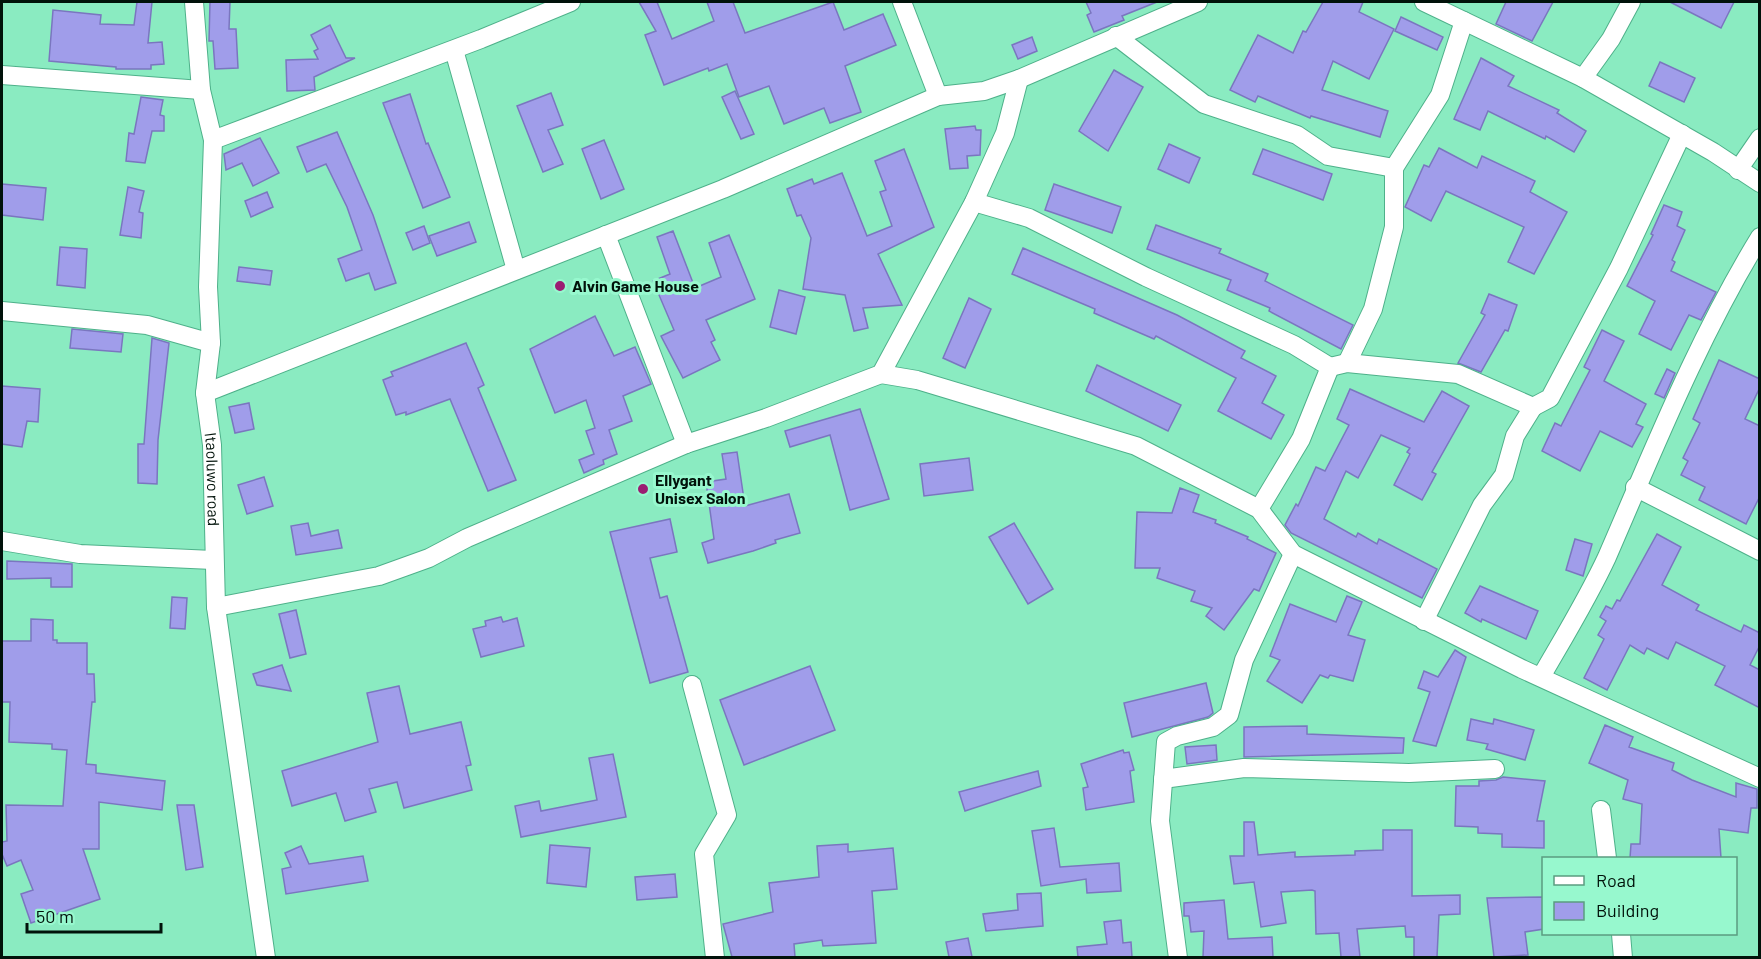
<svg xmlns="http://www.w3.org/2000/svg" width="1761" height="959" font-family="Barlow,sans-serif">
	<rect width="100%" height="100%" fill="#8aebc1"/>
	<!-- building -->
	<g fill="#a09dea" stroke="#7a76bf" stroke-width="1.5">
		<polygon points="137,2 152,2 148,43 162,42 164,64 151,65 151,69 116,69 116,67 49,61 53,10 101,15 100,24 134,25"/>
		<polygon points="210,2 230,2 229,29 236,29 238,68 215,69 213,41 209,41"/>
		<polygon points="639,2 657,2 672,39 714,21 707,2 733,2 745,33 833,2 844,30 883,14 896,45 845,66 861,112 830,123 824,108 784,124 769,86 739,97 727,64 709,71 708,68 664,85 645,35 656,31"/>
		<polygon points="1086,2 1157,2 1122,16 1124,20 1094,32 1087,15 1091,13"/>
		<polygon points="1323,2 1363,2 1359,12 1394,29 1369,79 1333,61 1322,90 1388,111 1380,137 1311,116 1310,118 1258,96 1255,102 1230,90 1258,35 1293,53 1303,31 1306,32"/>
		<polygon points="1506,2 1553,2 1532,41 1496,24"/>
		<polygon points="1670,2 1734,2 1721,28"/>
		<polygon points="1401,17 1443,37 1437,50 1395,31"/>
		<polygon points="330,25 346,58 355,58 314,77 315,90 287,91 286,60 318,59 314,51 318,49 311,35"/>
		<polygon points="1032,37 1037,51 1018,59 1012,45"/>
		<polygon points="1481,58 1514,76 1508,86 1559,110 1557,113 1586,131 1574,152 1546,136 1545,139 1488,111 1480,130 1454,119"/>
		<polygon points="1660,62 1695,78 1684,102 1649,86"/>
		<polygon points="1114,70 1143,87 1108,151 1079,131"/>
		<polygon points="735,91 754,134 741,139 722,97"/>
		<polygon points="551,93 563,125 548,130 563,164 543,172 517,106"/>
		<polygon points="410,94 426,144 428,143 450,197 423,208 383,103"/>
		<polygon points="141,97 163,100 160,115 164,116 164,131 152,131 145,163 126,161 129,133 134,134"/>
		<polygon points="975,126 976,130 981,130 980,155 967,156 968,168 950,169 945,129"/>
		<polygon points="337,132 373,215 396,283 375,290 369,273 346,281 338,259 362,250 347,207 326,164 307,172 297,147"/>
		<polygon points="260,138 279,173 253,186 242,163 226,170 224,154"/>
		<polygon points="604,140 624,189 601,199 582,149"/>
		<polygon points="1169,144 1200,158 1189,183 1158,169"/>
		<polygon points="1439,148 1477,168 1482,156 1535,181 1530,192 1567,212 1534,274 1508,262 1524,227 1446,191 1431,221 1405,207 1424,165 1429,167"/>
		<polygon points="904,149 934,227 878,254 902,305 863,308 868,328 854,331 845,295 803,289 811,238 801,215 797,216 787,189 812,179 814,184 842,173 867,236 892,226 880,192 886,190 875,161"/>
		<polygon points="1263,149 1332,174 1323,200 1253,174"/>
		<polygon points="2,184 46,188 43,220 2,215"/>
		<polygon points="1054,184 1121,207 1112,233 1045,210"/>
		<polygon points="128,187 144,191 139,212 143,213 141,238 120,235"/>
		<polygon points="267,192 273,207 251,217 245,201"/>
		<polygon points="1664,205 1682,212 1677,226 1685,230 1672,260 1675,262 1671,271 1716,292 1701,320 1689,315 1671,350 1639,334 1655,301 1627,286 1653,235 1651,234"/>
		<polygon points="469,222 476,242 437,256 429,236"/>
		<polygon points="1156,225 1221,249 1219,253 1268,274 1265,281 1353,325 1341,349 1269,311 1270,308 1227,290 1231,280 1147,249"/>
		<polygon points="424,226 430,243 413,250 406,233"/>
		<polygon points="673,231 695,288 721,277 709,243 729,235 755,299 706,320 715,340 711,342 720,360 683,378 661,336 674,330 653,281 670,274 657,237"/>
		<polygon points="60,247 87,249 85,288 57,285"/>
		<polygon points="1023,248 1177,315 1245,351 1241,358 1276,376 1262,403 1284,415 1271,439 1218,411 1236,378 1156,336 1154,339 1094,313 1095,309 1012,274"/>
		<polygon points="239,267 272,271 270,285 237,281"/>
		<polygon points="779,290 805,297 796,334 770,327"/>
		<polygon points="1489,294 1517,305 1508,331 1505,330 1481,372 1458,363 1485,315 1481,313"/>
		<polygon points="969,298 991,309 965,368 943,358"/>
		<polygon points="595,316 614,356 635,347 651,384 623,396 632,421 609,430 617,454 603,460 604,464 584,473 579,460 594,454 586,431 595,428 586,400 555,413 530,349"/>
		<polygon points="72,329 123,334 121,352 70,348"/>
		<polygon points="1602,330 1624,341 1604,381 1646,404 1636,424 1643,427 1632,447 1600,431 1580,471 1542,451 1555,423 1561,426 1577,395 1590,370 1584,367"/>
		<polygon points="152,338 169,343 158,440 157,484 138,483 138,444 144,444"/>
		<polygon points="466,343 484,385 478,388 516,480 488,491 450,399 406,415 406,412 396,415 383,380 393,376 391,372"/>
		<polygon points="1719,360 1760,379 1760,387 1745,419 1760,426 1760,496 1746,524 1699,500 1705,487 1681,475 1688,461 1683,458 1700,423 1693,419"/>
		<polygon points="1097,365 1181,405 1168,431 1086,391"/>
		<polygon points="1667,369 1675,373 1664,398 1655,394"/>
		<polygon points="2,386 40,389 38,422 27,421 22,447 2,444"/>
		<polygon points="1350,389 1424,422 1442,391 1469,406 1432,472 1436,474 1422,500 1394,485 1410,454 1407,452 1410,448 1381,435 1358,478 1346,471 1324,519 1356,537 1358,533 1377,544 1379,539 1437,569 1422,598 1291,533 1285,525 1296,504 1298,506 1316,467 1325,471 1349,425 1337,419"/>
		<polygon points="249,403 254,429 235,433 229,407"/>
		<polygon points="860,409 889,499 850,510 830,435 790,447 785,431"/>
		<polygon points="737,452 745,506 789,494 800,533 775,540 776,543 753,551 708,563 702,543 714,539 706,482 726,479 722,454"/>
		<polygon points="969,458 973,490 924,496 920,464"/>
		<polygon points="264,477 273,506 247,514 238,485"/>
		<polygon points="1180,488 1199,495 1193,512 1216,520 1215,523 1248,537 1247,539 1276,553 1259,591 1254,589 1224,630 1206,616 1212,608 1191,601 1195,591 1157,578 1160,568 1135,568 1137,512 1172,513"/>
		<polygon points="670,519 677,552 650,558 660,598 667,596 688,672 650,683 610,532"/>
		<polygon points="308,523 311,536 338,530 342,548 296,555 291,526"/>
		<polygon points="1014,523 1053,589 1028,604 989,537"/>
		<polygon points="1657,534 1681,547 1662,585 1699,605 1696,610 1741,632 1744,625 1760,633 1760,645 1750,665 1760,670 1760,708 1715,685 1725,666 1676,642 1668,659 1647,648 1644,654 1630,645 1607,690 1584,678 1604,639 1598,635 1606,621 1600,617 1606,606 1612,609 1617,600 1620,601"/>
		<polygon points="1575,539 1592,544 1583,576 1566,570"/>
		<polygon points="7,561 72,564 72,587 51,587 51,578 7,579"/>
		<polygon points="1480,586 1538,611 1526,639 1482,619 1481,622 1465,613"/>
		<polygon points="1347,596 1362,602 1348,635 1365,640 1353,681 1330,675 1328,678 1320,675 1302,703 1267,681 1280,660 1270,656 1290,604 1336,622"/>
		<polygon points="172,597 187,598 185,629 170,628"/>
		<polygon points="296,610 306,654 290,658 279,614"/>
		<polygon points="501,617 503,622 517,618 524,646 481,657 473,629 486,626 485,621"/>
		<polygon points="31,619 53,620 53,640 57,640 57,643 87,643 87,674 94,674 95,702 92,702 86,764 96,765 96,773 165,781 162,810 99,802 99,849 83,849 100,899 31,923 21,894 33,890 21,860 7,866 2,854 2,842 7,841 6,805 63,806 67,750 52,749 52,744 9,742 10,702 2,702 2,641 31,641"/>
		<polygon points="1455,650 1466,657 1436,746 1413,741 1430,692 1418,688 1424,671 1438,677"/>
		<polygon points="282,665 291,691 257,685 253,674"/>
		<polygon points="810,666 835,730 744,765 720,700"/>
		<polygon points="1206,683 1213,713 1208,717 1132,737 1124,703"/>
		<polygon points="399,686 410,734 461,722 471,765 466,766 472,790 404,808 397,782 369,789 376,812 345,821 336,793 292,806 282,771 378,742 367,693"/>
		<polygon points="1471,719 1493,724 1494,719 1534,730 1525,760 1486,749 1488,744 1467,740"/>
		<polygon points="1605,725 1633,737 1629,747 1674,763 1672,770 1692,780 1736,797 1736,783 1757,789 1757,808 1751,808 1748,833 1719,829 1721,858 1630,858 1631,844 1640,844 1642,804 1623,799 1628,780 1589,763"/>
		<polygon points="1307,726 1307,734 1404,738 1403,753 1244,757 1244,727"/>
		<polygon points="1216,745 1217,760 1187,764 1185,747"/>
		<polygon points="1123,750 1124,753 1129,752 1134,770 1130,771 1134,802 1086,810 1083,788 1088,787 1081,764"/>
		<polygon points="613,754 626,817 521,837 515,806 539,801 541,811 597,800 589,758"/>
		<polygon points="1038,771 1041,786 965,811 959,792"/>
		<polygon points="1503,777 1545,781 1537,821 1544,821 1544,848 1502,847 1502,834 1478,833 1478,827 1455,826 1456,786 1479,786 1479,781 1496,780"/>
		<polygon points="177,805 194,805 203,867 186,870"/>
		<polygon points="1244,822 1254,822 1258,855 1295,852 1295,857 1355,855 1355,851 1383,850 1383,830 1412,830 1412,896 1460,895 1460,914 1439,915 1437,957 1414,957 1414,937 1406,937 1405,926 1357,929 1360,957 1341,957 1339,933 1316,934 1315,891 1312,890 1281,892 1286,923 1261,927 1254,882 1234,884 1230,856 1244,856"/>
		<polygon points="1054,828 1060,867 1119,863 1121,891 1087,893 1086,879 1041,886 1032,831"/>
		<polygon points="848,844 848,852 893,848 897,889 872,891 876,943 823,946 822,940 794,944 795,957 732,957 723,924 773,912 769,883 819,877 817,846"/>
		<polygon points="550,845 590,848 586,887 547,883"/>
		<polygon points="301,846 309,864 363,856 368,881 286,894 282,869 291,867 285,853"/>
		<polygon points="675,874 677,897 637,900 635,877"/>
		<polygon points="1041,893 1043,926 986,931 983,914 1018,910 1017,894"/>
		<polygon points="1544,897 1544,929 1525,932 1528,955 1494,957 1487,898"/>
		<polygon points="1224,900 1228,939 1272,937 1273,957 1203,957 1204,931 1191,932 1189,916 1184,916 1184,903"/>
		<polygon points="1121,920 1123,943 1131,942 1132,957 1078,957 1077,947 1107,944 1104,922"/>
		<polygon points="968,938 972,957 949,957 946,942"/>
	</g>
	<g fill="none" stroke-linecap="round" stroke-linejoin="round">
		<defs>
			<g id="minor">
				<path id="s1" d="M194 2 201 90 213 140 208 287 211 343 205 393 212 445 216 607 266 958"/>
				<polyline points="902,2 938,96"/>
				<polyline points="1424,2 1583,78 1713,152 1760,183"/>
				<polyline points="1116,36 1204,104 1297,135 1328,156 1394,168"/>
				<polyline points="454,50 516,270"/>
				<polyline points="2,75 201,90"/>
				<polyline points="1583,78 1611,39 1631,2"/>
				<polyline points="213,140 481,39 571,2"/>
				<polyline points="1738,170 1760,138"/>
				<polyline points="974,202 1029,218 1146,277 1294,345 1330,367 1301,439 1259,509"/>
				<polyline points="606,235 686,444"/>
				<polyline points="2,311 147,325 211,343"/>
				<polyline points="1347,363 1373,309 1394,227 1394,168 1440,95 1464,21"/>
				<polyline points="1330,367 1347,363 1458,374 1533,407 1550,398 1619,268 1682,134"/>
				<polyline points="881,374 917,380 1136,446 1259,509 1293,554 1522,669 1760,778"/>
				<polyline points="205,393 723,189 938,96 984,91 1019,79 1198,2"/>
				<polyline points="1635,487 1760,551"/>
				<polyline points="2,541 80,554 213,560"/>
				<polyline points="216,607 379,576 429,558 467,538 686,444 766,418 881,374 974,202 1005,133 1019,79"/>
				<polyline points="1424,621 1482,505 1504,475 1515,436 1533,407"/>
				<path d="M1541 677C1564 637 1588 598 1607 557 1654 449 1698 338 1760 237"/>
				<polyline points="692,685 727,815 704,854 715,958"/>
				<polyline points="1163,779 1244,768 1409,773 1495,769"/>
				<polyline points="1601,810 1607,858"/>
				<polyline points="1621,934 1623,958"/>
				<polyline points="1178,958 1160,821 1166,742 1177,736 1213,727 1229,715 1244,660 1293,554"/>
			</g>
		</defs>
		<!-- minor casing -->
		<use href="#minor" stroke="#4eb18a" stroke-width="20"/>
		<!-- minor -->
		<use href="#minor" stroke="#fff" stroke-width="18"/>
	</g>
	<!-- markers -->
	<g fill="#9b1c72" stroke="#97f8ce" stroke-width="2">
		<circle cx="560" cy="286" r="6"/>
		<circle cx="643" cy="489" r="6"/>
	</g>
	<g text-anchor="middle" stroke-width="6" stroke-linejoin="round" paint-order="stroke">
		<!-- poi labels -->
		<g font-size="16" font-weight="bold" fill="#01120a" stroke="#97f8ce" text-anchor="start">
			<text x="572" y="292">Alvin Game House</text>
			<text x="655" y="486">Ellygant<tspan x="655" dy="18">Unisex Salon</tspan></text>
		</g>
		<!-- street labels -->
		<g font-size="16" fill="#01120a" stroke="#97f8ce">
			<text dy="6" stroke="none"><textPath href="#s1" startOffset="480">Itaoluwo road</textPath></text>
		</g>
	</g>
	<!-- border -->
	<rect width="1761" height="959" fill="none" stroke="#01120a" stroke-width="6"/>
	<!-- legend -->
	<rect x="1542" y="857" width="195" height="78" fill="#97f8ce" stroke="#5b9c80" stroke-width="1.5"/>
	<rect x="1554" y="876" width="30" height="9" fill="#ffffff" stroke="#5b9c80" stroke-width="1.5"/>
	<text x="1596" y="887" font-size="18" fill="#01120a">Road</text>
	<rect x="1554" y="902" width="30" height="18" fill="#a09dea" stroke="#5b9c80" stroke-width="1.5"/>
	<text x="1596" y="917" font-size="18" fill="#01120a">Building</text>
	<!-- scale -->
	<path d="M27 923v9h134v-9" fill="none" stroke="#01120a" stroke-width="3"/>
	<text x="36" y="923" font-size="18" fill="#01120a" stroke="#97f8ce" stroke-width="4.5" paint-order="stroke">50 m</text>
</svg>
